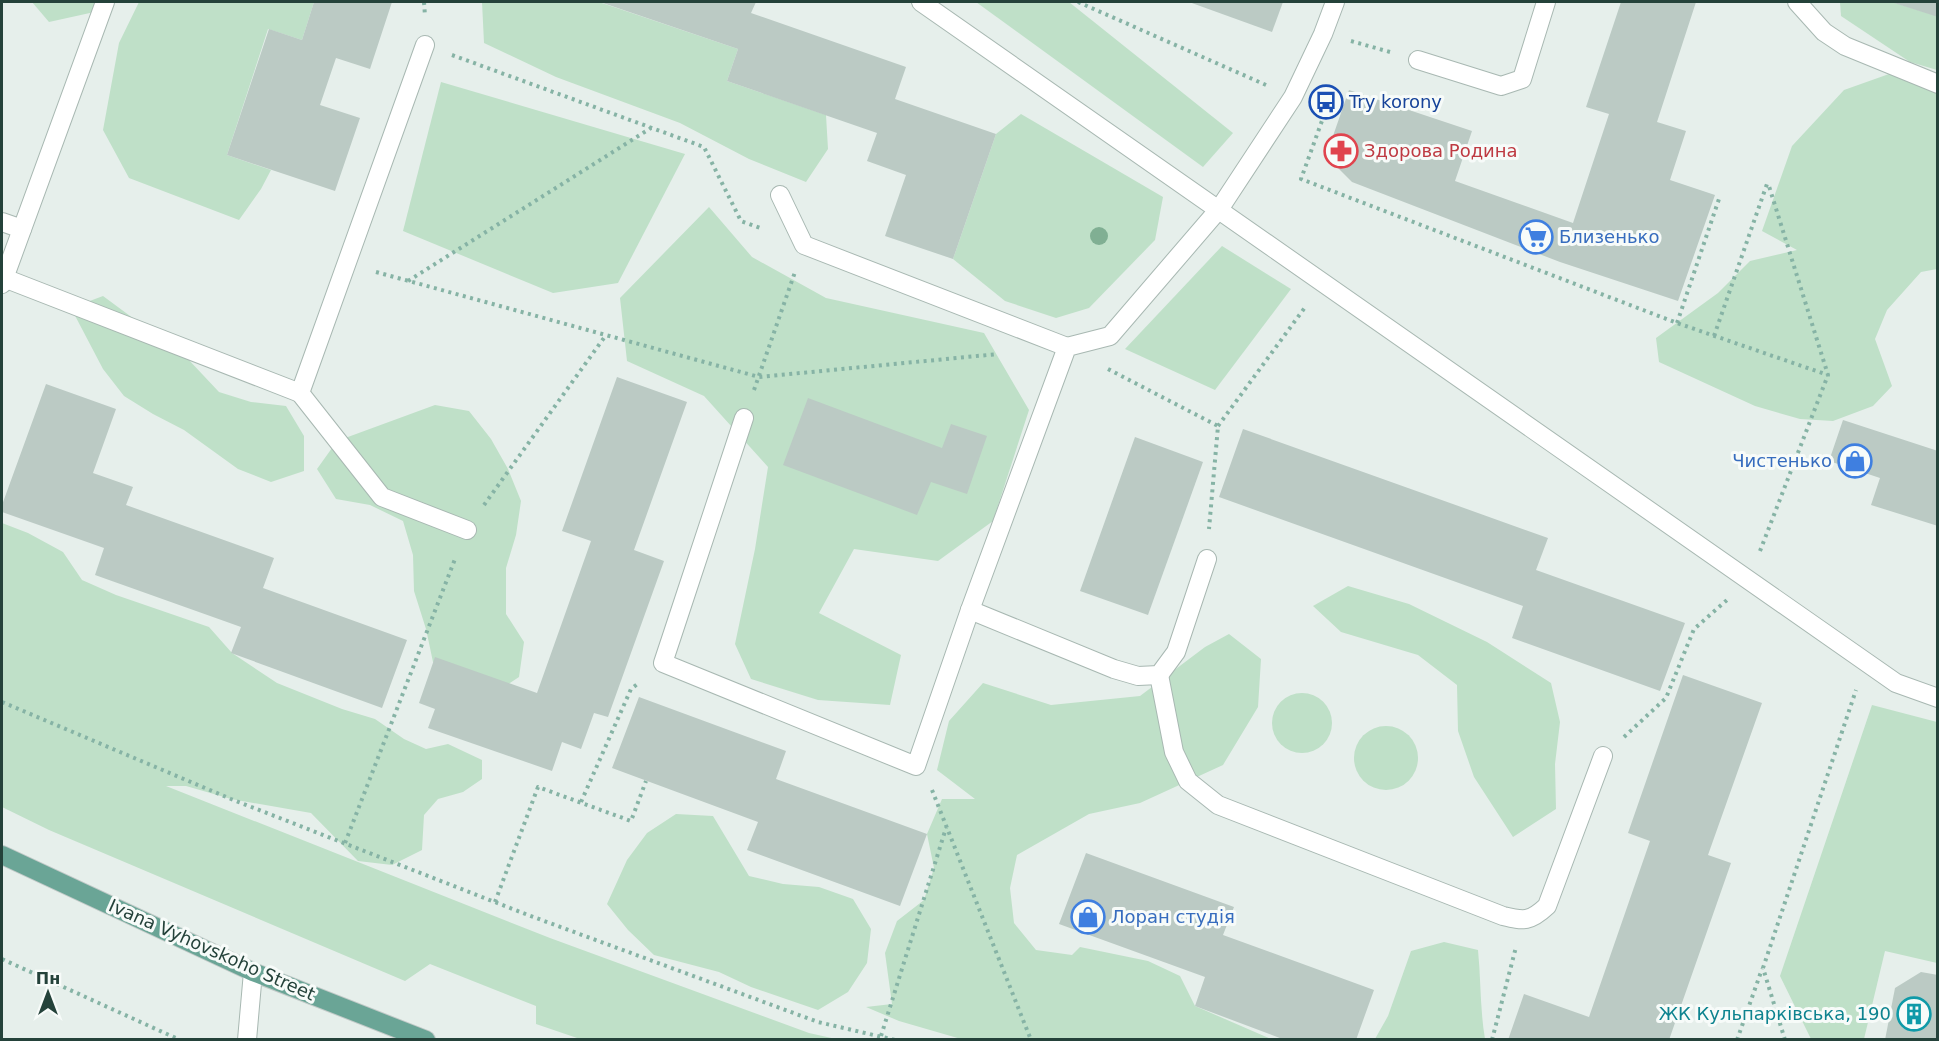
<svg xmlns="http://www.w3.org/2000/svg" width="1939" height="1041" font-family="'DejaVu Sans',sans-serif">
	<rect width="100%" height="100%" fill="#e6efeb"/>
	<!-- green -->
	<g fill="#bfe0c8">
		<polygon points="32,2 109,2 108,9 49,22"/>
		<polygon points="139,2 314,2 302,40 268,29 227,155 271,170 261,189 239,220 129,178 103,130 119,43"/>
		<polygon points="482,2 599,2 738,49 727,81 826,115 828,149 806,182 749,159 680,123 556,77 484,43"/>
		<polygon points="976,2 1069,2 1233,133 1203,167"/>
		<polygon points="1840,2 1892,2 1937,16 1937,70 1910,62 1841,16"/>
		<polygon points="1889,74 1938,94 1937,269 1921,272 1887,310 1875,339 1892,386 1873,406 1833,421 1800,419 1755,406 1659,362 1656,338 1718,293 1750,261 1797,250 1762,231 1792,146 1844,90"/>
		<polygon points="441,82 685,154 618,283 553,293 403,231"/>
		<polygon points="1021,114 1163,197 1155,240 1089,308 1056,318 1005,301 953,259 996,134"/>
		<polygon points="709,207 752,257 826,298 984,333 1029,410 993,521 938,561 854,549 819,613 901,655 890,705 818,700 751,679 735,644 755,549 768,467 704,396 627,361 620,298"/>
		<polygon points="1222,246 1291,289 1215,390 1125,349"/>
		<polygon points="103,296 187,358 219,392 251,402 286,406 304,436 304,471 271,482 238,469 184,430 153,414 124,396 103,369 71,308"/>
		<polygon points="435,405 469,411 491,439 508,469 521,501 516,535 506,568 506,614 524,642 519,677 489,697 433,662 426,629 414,591 413,555 403,521 370,505 336,499 317,469 337,441"/>
		<polygon points="2,523 28,533 63,552 82,580 116,595 209,627 232,653 277,683 342,709 375,719 404,739 426,749 448,744 482,760 482,779 463,792 438,799 424,815 422,850 392,865 358,861 311,813 231,799 186,786 166,786 550,938 809,1033 836,1039 580,1039 536,1024 536,1006 430,964 405,981 49,830 2,807"/>
		<polygon points="1348,586 1409,604 1487,642 1551,683 1560,722 1555,764 1556,809 1513,837 1474,777 1458,731 1457,685 1418,655 1341,632 1313,606"/>
		<polygon points="1229,634 1261,659 1258,707 1223,765 1140,803 1089,814 1017,855 1010,888 1014,923 1036,950 1072,955 1080,947 1148,961 1180,976 1195,1006 1271,1039 961,1039 899,1021 866,1007 892,1004 885,953 897,921 924,900 934,868 927,834 942,799 975,799 937,770 949,721 983,683 1051,705 1140,696 1205,647"/>
		<circle cx="1302" cy="723" r="30"/>
		<polygon points="1872,705 1937,722 1937,963 1885,951 1864,1039 1811,1039 1780,976"/>
		<circle cx="1386" cy="758" r="32"/>
		<polygon points="676,814 713,816 749,876 783,884 819,887 853,899 871,929 867,963 848,992 818,1010 751,987 719,972 654,955 628,930 607,904 627,860 647,833"/>
		<path d="M1444 942 1478 950C1481 980 1480 1010 1485 1039H1375L1388 1016 1411 951Z"/>
	</g>
	<!-- building -->
	<g fill="#bbcac4">
		<polygon points="314,2 392,2 370,69 336,58 320,105 360,118 335,191 227,155 269,29 302,40"/>
		<polygon points="600,2 756,2 751,13 906,67 895,99 996,134 953,259 885,236 906,175 867,161 877,133 727,81 738,49"/>
		<polygon points="1189,2 1283,2 1272,32"/>
		<polygon points="1621,2 1696,2 1657,122 1686,131 1670,180 1715,195 1678,301 1560,262 1352,182 1326,156 1349,90 1472,131 1455,181 1573,223 1609,114 1586,107"/>
		<polygon points="1891,2 1938,2 1938,17"/>
		<polygon points="617,377 687,402 634,550 664,561 608,717 594,713 581,749 562,742 552,771 428,728 435,709 419,703 435,657 537,693 591,541 562,531"/>
		<polygon points="46,384 116,409 93,473 133,487 126,505 274,558 263,588 407,640 382,708 231,653 241,627 95,575 104,548 2,512 2,505"/>
		<polygon points="808,398 942,448 951,424 987,436 967,494 931,482 917,515 783,465"/>
		<polygon points="1843,420 1938,451 1938,526 1871,505 1880,478 1829,461"/>
		<polygon points="1243,429 1548,538 1536,570 1685,623 1660,691 1512,638 1523,606 1219,497"/>
		<polygon points="1135,437 1203,462 1148,615 1080,591"/>
		<polygon points="1683,675 1762,703 1708,855 1731,863 1669,1040 1508,1040 1524,994 1589,1017 1650,841 1628,833"/>
		<polygon points="639,697 786,751 776,779 927,834 900,906 747,850 758,822 612,768"/>
		<polygon points="1086,853 1234,907 1223,935 1374,990 1356,1040 1285,1040 1195,1006 1205,977 1059,924"/>
		<polygon points="1921,972 1938,975 1938,1040 1885,1040 1895,988"/>
	</g>
	<g fill="none" stroke-linecap="round" stroke-linejoin="round">
		<defs>
			<g id="minor">
				<polyline points="921,2 1896,683 1938,698"/>
				<polyline points="1797,2 1824,32 1845,46 1938,84"/>
				<polyline points="1418,60 1501,86 1522,79 1546,2"/>
				<polyline points="780,195 804,245 1067,347"/>
				<polyline points="2,222 22,229"/>
				<polyline points="4,278 300,393 425,45"/>
				<polyline points="2,284 105,2"/>
				<polyline points="300,393 382,497 467,530"/>
				<polyline points="744,418 663,663 916,766 970,610 1067,347 1110,336 1220,208 1293,97 1323,34 1335,2"/>
				<polyline points="970,610 1114,669 1138,676 1159,675 1176,652 1207,559"/>
				<path d="M1159 675 1174 752 1188 781 1218 805 1503 916C1524 921 1530 922 1547 906L1603 756"/>
				<polyline points="247,1040 253,972"/>
			</g>
			<polyline id="major" points="2,855 253,972 426,1040"/>
		</defs>
		<!-- minor casing -->
		<use href="#minor" stroke="#a8b8b2" stroke-width="20"/>
		<!-- major casing -->
		<use href="#major" stroke="#c2cac8" stroke-width="20"/>
		<!-- path -->
		<g stroke="#86b3a5" stroke-width="4" stroke-dasharray="3 4.5" stroke-linecap="butt">
			<polyline points="424,2 425,16"/>
			<polyline points="1078,2 1266,85"/>
			<polyline points="1351,41 1390,52"/>
			<polyline points="452,55 704,147 741,221 763,229"/>
			<polyline points="1332,93 1301,179 1677,323 1828,375"/>
			<polyline points="376,272 759,377 998,354"/>
			<polyline points="408,281 651,128"/>
			<polyline points="1677,323 1720,196"/>
			<polyline points="1714,336 1767,184"/>
			<polyline points="1108,369 1218,426 1209,529"/>
			<polyline points="754,390 795,272"/>
			<polyline points="1218,426 1306,306"/>
			<polyline points="484,505 606,335"/>
			<polyline points="1760,551 1828,375 1768,183"/>
			<polyline points="2,702 231,799 528,915 818,1022 895,1040"/>
			<polyline points="1624,737 1666,698 1694,629 1727,600"/>
			<polyline points="932,790 1031,1040"/>
			<polyline points="581,802 631,689 640,682"/>
			<polyline points="345,843 455,559"/>
			<polyline points="495,902 538,787 631,821 646,781"/>
			<polyline points="2,959 180,1040"/>
			<polyline points="881,1036 946,828"/>
			<polyline points="1492,1040 1516,947"/>
			<polyline points="1737,1040 1762,969"/>
			<polyline points="1785,1040 1763,968 1856,690"/>
		</g>
		<!-- minor -->
		<use href="#minor" stroke="#fff" stroke-width="18"/>
		<!-- major -->
		<use href="#major" stroke="#6aa596" stroke-width="18"/>
	</g>
	<!-- trees -->
	<circle fill="#80af93" cx="1099" cy="236" r="9"/>
	<!-- icons -->
	<defs>
		<symbol id="bus-ring" viewBox="-11 -11 22 22"><circle r="9.5" fill="#f7fbf9" stroke="#1a4fb4" stroke-width="1.5"/><path d="M-5-6H5V4H4V6H2V4H-2V6H-4V4H-5ZM-3.5-4V0h7V-4ZM-3.5 1.2v1.5H-2V1.2ZM2 1.2v1.5H3.5V1.2Z" fill="#1a4fb4"/></symbol>
		<symbol id="pharmacy-ring" viewBox="-11 -11 22 22"><circle r="9.5" fill="#f7fbf9" stroke="#e0444e" stroke-width="1.5"/><path d="M-2-6h4v4h4v4h-4v4h-4v-4h-4v-4h4Z" fill="#e0444e"/></symbol>
		<symbol id="supermarket-ring" viewBox="-11 -11 22 22"><circle r="9.5" fill="#f7fbf9" stroke="#3f7fe0" stroke-width="1.5"/><path d="M-6-5.5h2.5l.6 2H6L4.5 2H-2.5L-4.4-4H-6ZM-1.5 3.2a1.3 1.3 0 1 0 .1 0ZM3 3.2a1.3 1.3 0 1 0 .1 0Z" fill="#3f7fe0"/></symbol>
		<symbol id="shop-ring" viewBox="-11 -11 22 22"><circle r="9.5" fill="#f7fbf9" stroke="#3f7fe0" stroke-width="1.5"/><path d="M-5-2.5h2.3a2.7 3.5 0 0 1 5.4 0H5L5.5 6h-11ZM-1.5-2.5h3a1.5 2.3 0 0 0-3 0Z" fill="#3f7fe0"/></symbol>
		<symbol id="building-ring" viewBox="-11 -11 22 22"><circle r="9.5" fill="#f7fbf9" stroke="#0f9aa8" stroke-width="1.5"/><path d="M-4-6H4V6H1V3H-1V6H-4ZM-2.5-4.3h1.7v1.8h-1.7ZM.8-4.3h1.7v1.8H.8ZM-2.5-1h1.7V.8h-1.7ZM.8-1h1.7V.8H.8Z" fill="#0f9aa8"/></symbol>
	</defs>
	<g fill-rule="evenodd">
		<use href="#bus-ring" x="1307" y="83" width="38" height="38"/>
		<use href="#pharmacy-ring" x="1322" y="132" width="38" height="38"/>
		<use href="#supermarket-ring" x="1517" y="218" width="38" height="38"/>
		<use href="#shop-ring" x="1836" y="442" width="38" height="38"/>
		<use href="#shop-ring" x="1069" y="898" width="38" height="38"/>
		<use href="#building-ring" x="1895" y="995" width="38" height="38"/>
	</g>
	<g text-anchor="middle" stroke-width="6" stroke-linejoin="round" paint-order="stroke">
		<!-- transit labels -->
		<g font-size="18" fill="#164399" stroke="#f7fbf9" text-anchor="start">
			<text x="1349" y="108">Try korony</text>
		</g>
		<!-- health labels -->
		<g font-size="18" fill="#be3a42" stroke="#f7fbf9" text-anchor="start">
			<text x="1364" y="157">Здорова Родина</text>
		</g>
		<!-- shop labels -->
		<g font-size="18" fill="#366cbe" stroke="#f7fbf9" text-anchor="start">
			<text x="1559" y="243">Близенько</text>
			<text x="1832" y="467" text-anchor="end">Чистенько</text>
			<text x="1111" y="923">Лоран студія</text>
		</g>
		<!-- street labels -->
		<g font-size="18" fill="#24423a" stroke="#f7fbf9">
			<text transform="translate(212 950) rotate(24)" y="6">Ivana Vyhovskoho Street</text>
		</g>
		<!-- culture labels -->
		<g font-size="18" fill="#0d838f" stroke="#f7fbf9" text-anchor="end">
			<text x="1891" y="1020">ЖК Кульпарківська, 190</text>
		</g>
	</g>
	<!-- border -->
	<rect width="1939" height="1041" fill="none" stroke="#24423a" stroke-width="6"/>
	<!-- north arrow -->
	<g transform="translate(48 993)" stroke="#f7fbf9" stroke-width="4.5" paint-order="stroke">
	<path d="M0-4.5L10 22L0 15L-10 22Z" fill="#24423a"/>
	<text y="-9" font-size="16" font-weight="bold" text-anchor="middle" fill="#24423a">Пн</text>
	</g>
</svg>
